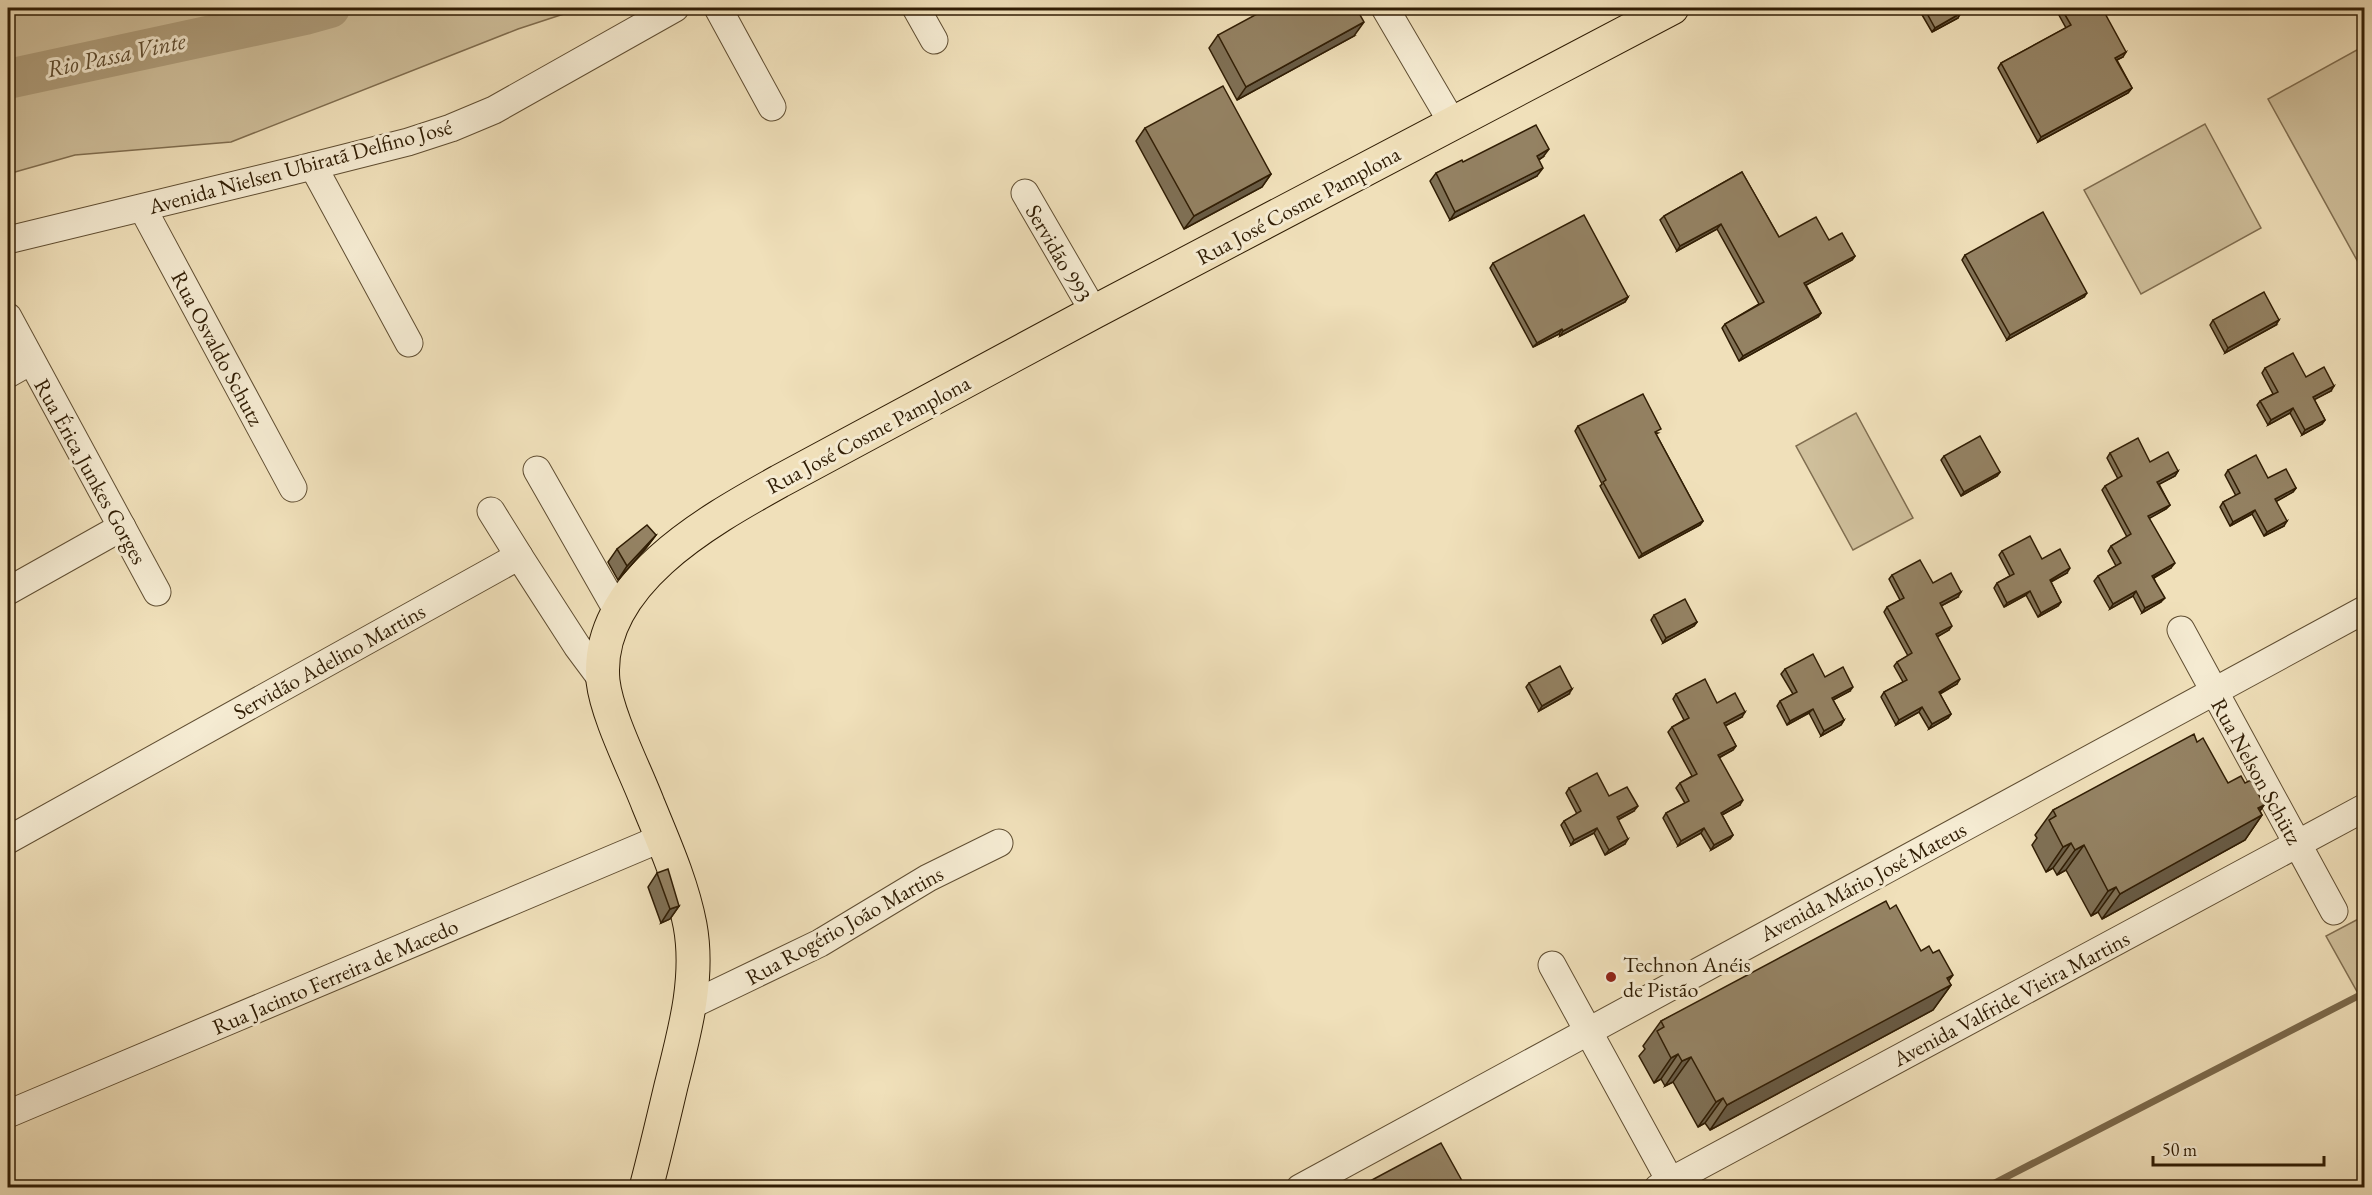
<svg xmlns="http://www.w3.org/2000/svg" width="2372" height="1195" font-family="'EB Garamond',serif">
	<rect width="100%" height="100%" fill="#f0e0ba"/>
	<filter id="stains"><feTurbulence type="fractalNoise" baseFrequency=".00333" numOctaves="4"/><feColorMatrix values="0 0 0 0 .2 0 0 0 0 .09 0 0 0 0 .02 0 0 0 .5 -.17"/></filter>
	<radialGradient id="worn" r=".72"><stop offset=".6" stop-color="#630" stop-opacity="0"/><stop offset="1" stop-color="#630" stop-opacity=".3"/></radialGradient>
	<!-- green -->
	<g fill="#cfbf9b" stroke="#806e50" stroke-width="1.5">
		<polygon points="8,8 582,8 518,29 231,142 75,155 8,174"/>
		<polygon points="2364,46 2364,273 2268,99"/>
		<polygon points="2205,124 2261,228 2141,294 2084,190"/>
		<polygon points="1856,413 1913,518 1853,550 1796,446"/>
		<polygon points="2364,916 2364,1004 2326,936"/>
	</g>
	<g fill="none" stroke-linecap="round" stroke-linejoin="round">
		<!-- stream -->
		<polyline stroke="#7c6a4c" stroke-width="7" points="1985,1188 2364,993"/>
		<!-- river -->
		<polyline stroke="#af9e7c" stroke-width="40" points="8,79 305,15 330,8"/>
		<defs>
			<g id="minor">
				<polyline points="718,8 772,107"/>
				<polyline points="916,8 934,40"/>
				<polyline points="1385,8 1453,124"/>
				<polyline points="313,166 409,343"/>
				<polyline points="1025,193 1094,312"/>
				<polyline points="143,209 293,488"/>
				<polyline points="8,240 313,166 408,142 451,128 494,110 675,8"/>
				<polyline points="8,317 157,592"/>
				<polyline points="8,374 31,361"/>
				<polyline points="537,470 618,612"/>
				<polyline points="491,511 519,556"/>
				<polyline points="8,591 122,527"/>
				<polyline points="2181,630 2334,911"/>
				<polyline points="8,840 519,556 577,646 603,681"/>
				<polyline points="1552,965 1674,1188"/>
				<polyline points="689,1006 820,943 928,878 999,843"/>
				<polyline points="8,1114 662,838"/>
				<polyline points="1300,1188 2364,610"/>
				<polyline points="1658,1188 2364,808"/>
			</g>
			<path id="major" d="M646 1188C655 1154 663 1120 671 1086 684 1034 700 979 690 925 682 883 664 843 648 804 635 770 607 716 603 681 594 584 708 521 780 481L1094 312 1672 8"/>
		</defs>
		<!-- minor casing -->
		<use href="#minor" stroke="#604e32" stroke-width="29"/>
		<!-- major casing -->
		<use href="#major" stroke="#301d04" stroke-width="35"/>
		<!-- minor -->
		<use href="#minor" stroke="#f5ebd2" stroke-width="27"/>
		<!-- major -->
		<use href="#major" stroke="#f0e0ba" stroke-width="33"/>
	</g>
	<!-- wall -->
	<g fill="#7f7055" stroke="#301d04" stroke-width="1.5">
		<polygon points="1918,8 1958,8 1958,18 1932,32"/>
		<polygon points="2055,8 2102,8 2123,57 2117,60 2132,88 2128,93 2038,142 1998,68 2001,63 2066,28"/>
		<polygon points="1218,35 1354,36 1237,100 1209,48"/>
		<polygon points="1145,128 1271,174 1262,187 1184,229 1136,141"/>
		<polygon points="1543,157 1539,160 1537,176 1450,220 1430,181 1436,173 1463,162"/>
		<polygon points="1742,172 1779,237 1829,240 1855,256 1852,260 1806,285 1821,313 1818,317 1739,361 1722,328 1725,324 1759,304 1717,229 1677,251 1660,220 1664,216"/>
		<polygon points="1965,255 2084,297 2007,340 1962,260"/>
		<polygon points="1493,263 1628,297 1625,302 1560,336 1559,334 1533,347 1490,268"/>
		<polygon points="2213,320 2276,325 2225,353 2210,325"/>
		<polygon points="2265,368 2306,377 2331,391 2314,399 2325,420 2322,424 2302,435 2290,413 2268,425 2257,405 2260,401 2273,394 2262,373"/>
		<polygon points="1578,426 1658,433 1656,434 1703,521 1700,525 1639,558 1600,486 1602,484 1575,431"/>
		<polygon points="2110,453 2150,462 2178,471 2175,476 2159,484 2170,505 2166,509 2149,518 2171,568 2154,578 2161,602 2142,613 2133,596 2110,609 2094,581 2098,576 2116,566 2108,551 2111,546 2127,537 2102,490 2105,486 2118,479 2107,458"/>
		<polygon points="1944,456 2000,472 1997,476 1961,496 1941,460"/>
		<polygon points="2228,470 2268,478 2296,488 2293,492 2276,501 2284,526 2264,536 2252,514 2230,526 2220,507 2223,502 2236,496 2225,475"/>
		<polygon points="656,535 646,548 618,580 608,562 617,549"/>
		<polygon points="2002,551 2042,559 2067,573 2051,582 2061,602 2058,606 2038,617 2026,595 2004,607 1994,588 1997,583 2010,576 1999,555"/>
		<polygon points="1892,575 1933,583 1958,597 1941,606 1949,630 1937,637 1957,684 1940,694 1951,714 1948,718 1929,729 1919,712 1896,725 1881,697 1884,692 1903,682 1894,666 1897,662 1908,656 1884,612 1887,607 1900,600 1889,579"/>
		<polygon points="1654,615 1697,622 1694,626 1663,643 1651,620"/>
		<polygon points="1785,669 1825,677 1850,691 1833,700 1844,720 1841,725 1821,736 1809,713 1787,725 1777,706 1780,701 1793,694 1781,674"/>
		<polygon points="1529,683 1569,694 1539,711 1526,687"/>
		<polygon points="1676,694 1717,703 1742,717 1725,726 1736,746 1733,750 1719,758 1740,805 1722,815 1733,835 1730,839 1711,850 1701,833 1678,846 1663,818 1666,813 1685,803 1676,788 1680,783 1692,776 1668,732 1672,727 1684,720 1673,699"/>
		<polygon points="2197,742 2228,783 2245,783 2264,805 2260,811 2262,815 2245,840 2102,919 2098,912 2091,916 2066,870 2057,875 2053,868 2046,872 2032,845 2037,838 2035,835 2053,810"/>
		<polygon points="1569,788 1609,796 1634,811 1618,820 1625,844 1605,855 1594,833 1571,845 1561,825 1564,821 1577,814 1566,793"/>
		<polygon points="657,873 679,906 670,919 661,923 648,887"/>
		<polygon points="1890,909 1921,951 1948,981 1951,985 1933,1010 1710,1130 1705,1123 1698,1127 1673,1082 1665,1086 1661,1079 1654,1083 1639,1056 1645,1049 1643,1046 1661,1021"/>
	</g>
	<!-- shaded-wall -->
	<g fill="#685b45" stroke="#301d04" stroke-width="1.5">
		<polygon points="1961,13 1958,18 1932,32 1935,28"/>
		<polygon points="1364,22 1354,36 1237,100 1246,87"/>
		<polygon points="2126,52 2123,57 2112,62 2115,58"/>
		<polygon points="2132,88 2128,93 2038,142 2041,137"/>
		<polygon points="1549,149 1543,157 1531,164 1537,156"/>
		<polygon points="1543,168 1537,176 1450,220 1455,212"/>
		<polygon points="1271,174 1262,187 1184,229 1194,216"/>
		<polygon points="1721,224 1717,229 1677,251 1680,246"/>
		<polygon points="1855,256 1852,260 1801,288 1804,283"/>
		<polygon points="2087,293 2084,297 2007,340 2010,335"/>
		<polygon points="1628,297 1625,302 1560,336 1563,331"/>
		<polygon points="1821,313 1818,317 1739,361 1743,356"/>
		<polygon points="2279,320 2276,325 2225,353 2228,348"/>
		<polygon points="1562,329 1559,334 1533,347 1537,343"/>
		<polygon points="2334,386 2331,391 2310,402 2313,397"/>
		<polygon points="2293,408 2290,413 2268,425 2271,420"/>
		<polygon points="2325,420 2322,424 2302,435 2305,430"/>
		<polygon points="2178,471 2175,476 2154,487 2157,482"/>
		<polygon points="2000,472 1997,476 1961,496 1964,492"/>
		<polygon points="2296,488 2293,492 2272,504 2275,499"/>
		<polygon points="2170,505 2166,509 2145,521 2148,516"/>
		<polygon points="2255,510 2252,514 2230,526 2233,522"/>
		<polygon points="1703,521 1700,525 1639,558 1642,554"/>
		<polygon points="2287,521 2284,526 2264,536 2267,532"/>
		<polygon points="656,535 646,548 618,580 627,566"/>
		<polygon points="2175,563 2171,568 2149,580 2152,576"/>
		<polygon points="2070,568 2067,573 2046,584 2050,580"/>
		<polygon points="2030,591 2026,595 2004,607 2007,603"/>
		<polygon points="2136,591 2133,596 2110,609 2113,604"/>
		<polygon points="1961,592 1958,597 1937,608 1940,603"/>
		<polygon points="2165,598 2161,602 2142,613 2145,608"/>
		<polygon points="2061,602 2058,606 2038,617 2041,613"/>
		<polygon points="1697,622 1694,626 1663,643 1666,638"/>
		<polygon points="1952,626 1949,630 1933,639 1936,634"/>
		<polygon points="1960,679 1957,684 1935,696 1939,692"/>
		<polygon points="1853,687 1850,691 1829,702 1832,698"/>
		<polygon points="1572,689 1569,694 1539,711 1542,706"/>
		<polygon points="1922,707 1919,712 1896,725 1899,720"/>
		<polygon points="1813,709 1809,713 1787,725 1790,721"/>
		<polygon points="1745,712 1742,717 1721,728 1724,723"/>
		<polygon points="1951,714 1948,718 1929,729 1932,724"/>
		<polygon points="1844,720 1841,725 1821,736 1824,731"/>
		<polygon points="1736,746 1733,750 1714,760 1718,755"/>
		<polygon points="1743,800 1740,805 1718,817 1721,813"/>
		<polygon points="2264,805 2253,820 2262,815 2245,840 2102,919 2120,894"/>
		<polygon points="1638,806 1634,811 1613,822 1617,817"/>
		<polygon points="1597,828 1594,833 1571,845 1574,840"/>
		<polygon points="1704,828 1701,833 1678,846 1681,841"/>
		<polygon points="1733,835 1730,839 1711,850 1714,845"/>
		<polygon points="1628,839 1625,844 1605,855 1609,850"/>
		<polygon points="2071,843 2053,868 2046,872 2063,847"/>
		<polygon points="2084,845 2066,870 2057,875 2075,850"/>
		<polygon points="2116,887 2098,912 2091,916 2108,891"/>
		<polygon points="679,906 670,919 661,923 670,909"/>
		<polygon points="1953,975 1942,990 1951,985 1933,1010 1710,1130 1727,1105"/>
		<polygon points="1678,1054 1661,1079 1654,1083 1671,1058"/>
		<polygon points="1691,1057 1673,1082 1665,1086 1682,1061"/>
		<polygon points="1723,1098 1705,1123 1698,1127 1716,1102"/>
	</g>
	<!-- building -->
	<g fill="#948263" stroke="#301d04" stroke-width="1.5">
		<polygon points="1268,8 1356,8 1364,22 1246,87 1218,35"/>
		<polygon points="1924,8 1958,8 1961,13 1935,28"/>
		<polygon points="2061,8 2102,8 2126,52 2115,58 2132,88 2041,137 2001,63 2071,25"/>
		<polygon points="1223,86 1271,174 1194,216 1145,128"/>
		<polygon points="1536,125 1549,149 1537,156 1543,168 1455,212 1436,173 1462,160 1463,162"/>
		<polygon points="1742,172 1779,237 1816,217 1829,240 1842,233 1855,256 1804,283 1821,313 1743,356 1725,324 1764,302 1721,224 1680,246 1664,216"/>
		<polygon points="2043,212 2087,293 2010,335 1965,255"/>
		<polygon points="1584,215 1628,297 1563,331 1562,329 1537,343 1493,263"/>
		<polygon points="2264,292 2279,320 2228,348 2213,320"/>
		<polygon points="2293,353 2306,377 2324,367 2334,386 2313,397 2325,420 2305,430 2293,408 2271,420 2260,401 2278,392 2265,368"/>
		<polygon points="1643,394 1661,429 1655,432 1703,521 1642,554 1603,482 1606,480 1578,426"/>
		<polygon points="1980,436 2000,472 1964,492 1944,456"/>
		<polygon points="2138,438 2150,462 2168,452 2178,471 2157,482 2170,505 2148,516 2175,563 2152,576 2165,598 2145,608 2136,591 2113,604 2098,576 2121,563 2111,546 2131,534 2105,486 2122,476 2110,453"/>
		<polygon points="2256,455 2268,478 2286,469 2296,488 2275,499 2287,521 2267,532 2255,510 2233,522 2223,502 2240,493 2228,470"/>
		<polygon points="647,525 656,535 627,566 617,549"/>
		<polygon points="2030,536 2042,559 2060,549 2070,568 2050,580 2061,602 2041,613 2030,591 2007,603 1997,583 2014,574 2002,551"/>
		<polygon points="1920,560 1933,583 1951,573 1961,592 1940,603 1952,626 1936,634 1960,679 1939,692 1951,714 1932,724 1922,707 1899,720 1884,692 1907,680 1897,662 1912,653 1887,607 1904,598 1892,575"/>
		<polygon points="1685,599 1697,622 1666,638 1654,615"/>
		<polygon points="1813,654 1825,677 1843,667 1853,687 1832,698 1844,720 1824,731 1813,709 1790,721 1780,701 1797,692 1785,669"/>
		<polygon points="1560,666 1572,689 1542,706 1529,683"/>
		<polygon points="1705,679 1717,703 1735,693 1745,712 1724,723 1736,746 1718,755 1743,800 1721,813 1733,835 1714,845 1704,828 1681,841 1666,813 1689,801 1680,783 1697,774 1672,727 1689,718 1676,694"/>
		<polygon points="2194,734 2197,742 2203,738 2228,783 2241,776 2245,783 2251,780 2264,805 2258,808 2262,815 2120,894 2116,887 2108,891 2084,845 2075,850 2071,843 2063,847 2049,820 2056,816 2053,810"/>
		<polygon points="1597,773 1609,796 1627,787 1638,806 1617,817 1628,839 1609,850 1597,828 1574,840 1564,821 1581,811 1569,788"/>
		<polygon points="668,869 679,906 670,909 657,873"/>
		<polygon points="1886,901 1890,909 1896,905 1921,951 1929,946 1933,953 1939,950 1953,975 1947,978 1951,985 1727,1105 1723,1098 1716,1102 1691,1057 1682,1061 1678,1054 1671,1058 1657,1031 1664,1027 1661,1021"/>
		<polygon points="1441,1143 1466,1188 1357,1188"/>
	</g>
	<!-- markers -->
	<circle fill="#8f2418" stroke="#f5ebd2" stroke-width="2" cx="1611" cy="977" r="6"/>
	<g text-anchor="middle" stroke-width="6" stroke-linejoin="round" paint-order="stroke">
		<!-- street labels -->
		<g font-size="22" fill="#301d04" stroke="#f5ebd2">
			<text transform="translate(300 166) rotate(-15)" y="8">Avenida Nielsen Ubiratã Delfino José</text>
			<text transform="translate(1298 205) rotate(-28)" y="8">Rua José Cosme Pamplona</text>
			<text transform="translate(1059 253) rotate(60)" y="8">Servidão 993</text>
			<text transform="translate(218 348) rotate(62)" y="8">Rua Osvaldo Schutz</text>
			<text transform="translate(868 434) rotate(-28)" y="8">Rua José Cosme Pamplona</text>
			<text transform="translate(91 471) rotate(61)" y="8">Rua Érica Junkes Gorges</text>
			<text transform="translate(329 661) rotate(-29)" y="8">Servidão Adelino Martins</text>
			<text transform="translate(2257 771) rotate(61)" y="8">Rua Nelson Schütz</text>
			<text transform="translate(1863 881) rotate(-28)" y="8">Avenida Mário José Mateus</text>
			<text transform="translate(844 925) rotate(-29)" y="8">Rua Rogério João Martins</text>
			<text transform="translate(335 976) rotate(-23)" y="8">Rua Jacinto Ferreira de Macedo</text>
			<text transform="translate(2011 998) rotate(-28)" y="8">Avenida Valfride Vieira Martins</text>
		</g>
		<!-- poi labels -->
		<g font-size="22" fill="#301d04" stroke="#f5ebd2" text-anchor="start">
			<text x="1623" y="972">Technon Anéis<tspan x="1623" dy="25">de Pistão</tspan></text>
		</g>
		<!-- water labels -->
		<g font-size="24" font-style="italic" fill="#5c4a2e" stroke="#f5ebd2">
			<text transform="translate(116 55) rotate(-12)" y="8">Rio Passa Vinte</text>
		</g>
	</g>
	<!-- margin -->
	<rect width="2372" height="1195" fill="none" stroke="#f0e0ba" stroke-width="30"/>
	<rect x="9" y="9" width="2354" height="1177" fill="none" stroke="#301d04" stroke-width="3"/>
	<rect x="15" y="15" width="2342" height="1165" fill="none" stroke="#301d04" stroke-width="1.5"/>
	<!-- scale -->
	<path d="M2153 1156v9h171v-9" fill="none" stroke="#301d04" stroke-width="3"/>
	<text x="2162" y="1156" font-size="18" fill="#301d04" stroke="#f5ebd2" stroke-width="4.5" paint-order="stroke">50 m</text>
	<rect width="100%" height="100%" filter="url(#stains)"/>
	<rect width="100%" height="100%" fill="url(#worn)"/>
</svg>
